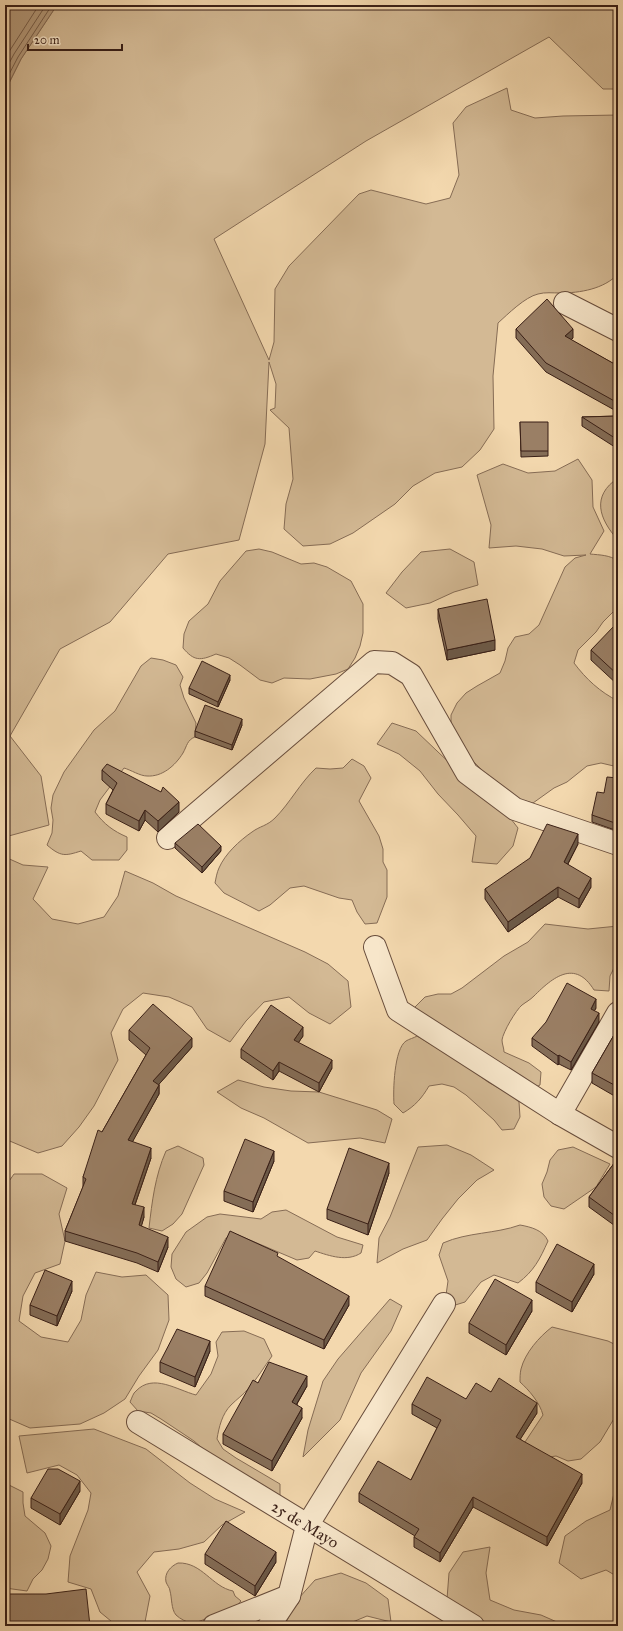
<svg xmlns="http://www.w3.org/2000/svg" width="623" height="1631" font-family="'IM FELL Great Primer',serif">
	<rect width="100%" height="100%" fill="#f3d8ae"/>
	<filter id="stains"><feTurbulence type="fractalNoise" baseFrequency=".005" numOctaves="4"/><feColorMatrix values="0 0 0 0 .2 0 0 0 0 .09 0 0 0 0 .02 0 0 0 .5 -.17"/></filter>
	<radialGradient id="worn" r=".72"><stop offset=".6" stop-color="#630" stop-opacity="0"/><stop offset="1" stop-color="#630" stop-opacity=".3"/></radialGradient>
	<!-- green -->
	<g fill="#d3b994" stroke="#866c55">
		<path d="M57 5H618V89H603L549 37 366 141 214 239 269 360 274 342 275 289 289 266 359 194 371 190 426 204 450 198 459 175 453 123 466 107 507 88 511 110 535 118 563 116 618 115V274C604 289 580 293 560 293 553 293 545 292 538 294 525 297 508 314 498 323L493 376 494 429 480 450 462 467 435 473 413 486 395 504 353 533 330 544 303 546 284 529 286 504 293 479 289 428 270 410 275 408 276 384 269 362 265 444 239 540 168 554 110 622 60 649 10 736 41 776 49 825 5 837V91L21 59Z"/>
		<path d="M578 459 592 480 593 507 604 531 590 554C600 555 610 555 618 561V607L603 622 596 632 578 650 574 663C586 679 600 692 618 701V767L601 763 587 766 567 782 554 788 533 803 521 800 490 778 472 760 451 728V715L457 703 466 693 477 686 500 673 505 661 508 648 515 637 529 634 539 625 565 567 575 558 586 555 564 556 542 549 516 546 489 548 491 525 477 475 503 464 528 473 555 471Z"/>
		<path d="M618 478V540C599 519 591 496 618 478Z"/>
		<path d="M259 549 272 552 301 564 314 563 327 567 351 581 363 604V633L360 646 355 658 348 669 336 674 310 679 284 678 272 683 260 680 240 665 229 658 216 654C200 661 194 661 183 648L184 634 189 621 208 604 220 581 246 551Z"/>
		<polygon points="450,549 474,562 478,585 454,592 430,603 406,608 386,593 402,572 421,552"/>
		<path d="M151 658 163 660 176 665 183 677 180 685 184 698 196 723 195 737C187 740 187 746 183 753 175 766 162 777 147 776 140 776 131 770 124 768L100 800 95 812C104 824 113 831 127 837V850L119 860H92L81 851C65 856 61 857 47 845L52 833 53 820 51 808 53 795 64 772 94 730 115 711 141 666Z"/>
		<polygon points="392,723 416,731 457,770 500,805 518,828 513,846 497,864 472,862 476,836 458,815 438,794 420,771 399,754 377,744"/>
		<path d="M352 759 364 766 371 778 359 801 379 836 383 849V862L387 870V897L377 923 365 924 357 912 352 900 339 898 304 886 290 888 270 905 259 911 224 893 215 883C216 878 217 872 219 868 225 854 239 841 252 832 260 826 267 826 275 818 290 803 300 783 316 768L330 769 343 768Z"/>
		<polygon points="5,857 23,865 48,867 33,899 52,919 78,924 104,917 118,896 125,871 153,883 176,896 305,952 328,964 348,981 351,1007 330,1024 309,1013 289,997 264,1002 246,1021 230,1042 207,1029 192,1007 169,997 143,993 123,1009 111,1033 118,1060 94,1106 79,1127 62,1146 38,1153 5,1139"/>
		<path d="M545 924 588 929 618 926V960L610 976 609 991 594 990C575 959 553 977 534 996 530 1000 526 1002 522 1005 516 1010 503 1032 502 1040 502 1044 504 1048 504 1052L529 1063 541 1072 540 1085 528 1091 410 1018 415 1007 425 997 438 994H451L462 988 504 956 528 942Z"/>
		<path d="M417 1036 465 1065 488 1082 511 1095 519 1102 520 1117 514 1129 502 1130 494 1120 466 1095 454 1087 442 1084 429 1086C422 1098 415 1106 403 1113L394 1104C393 1091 394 1049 406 1041 409 1039 414 1038 417 1036Z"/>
		<polygon points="238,1080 264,1087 291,1091 319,1092 377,1110 392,1119 385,1143 360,1138 308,1143 264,1118 241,1108 217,1092"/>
		<polygon points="447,1145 471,1155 494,1170 477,1180 458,1199 442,1219 427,1240 403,1249 377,1263 379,1238 390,1217 418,1147"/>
		<path d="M178 1146 203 1158 204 1165 182 1214 173 1224 162 1231 149 1228C152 1202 155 1176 166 1151Z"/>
		<polygon points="573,1147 610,1164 596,1187 564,1209 551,1206 544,1197 542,1184 547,1172 550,1160 558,1150"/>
		<polygon points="14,1174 42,1174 67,1188 59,1214 65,1241 60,1264 35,1273 23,1296 19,1321 41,1337 68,1342 81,1320 86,1295 96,1272 122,1277 146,1275 168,1295 169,1320 158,1350 139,1376 125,1399 104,1413 80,1424 30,1428 7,1418 5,1419 5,1187"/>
		<path d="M286 1210 337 1237 363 1245 361 1253C347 1262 330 1256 315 1251L309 1258 297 1260 238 1235 226 1238 207 1273 199 1283 186 1287 176 1279 171 1267 172 1254 186 1232 207 1217 220 1214 261 1219 272 1212Z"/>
		<path d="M520 1225C531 1227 543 1230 548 1241 540 1259 534 1271 518 1283L494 1275 481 1282 465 1302 452 1306 446 1295 448 1281 439 1255 443 1243C468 1232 495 1234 520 1225Z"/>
		<polygon points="390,1299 402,1306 391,1331 361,1373 340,1420 303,1457 308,1430 323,1381 338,1359"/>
		<path d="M552 1327 608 1341 618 1346V1412L600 1442 581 1459 568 1461 556 1456 543 1458 521 1448 543 1415C540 1403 529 1390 520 1382 520 1378 520 1373 521 1369 525 1353 539 1337 552 1327Z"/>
		<path d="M244 1331 264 1339 272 1356C264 1367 257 1379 248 1389 243 1395 237 1399 231 1405 222 1414 219 1427 217 1439L223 1449 236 1458 280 1484V1497L215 1459 194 1441 161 1419 151 1413 138 1411 130 1402C132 1398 133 1393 136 1391 153 1373 177 1390 196 1395L211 1374 218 1356 216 1342 222 1332Z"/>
		<polygon points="94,1429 146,1449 190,1483 215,1499 245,1512 222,1525 204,1542 179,1549 154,1552 137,1572 150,1596 145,1622 130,1626 117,1626 100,1612 91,1589 68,1582 70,1556 88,1510 91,1493 77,1475 59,1465 27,1473 19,1436"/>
		<polygon points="618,1480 618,1577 606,1570 581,1579 559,1563 565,1536 586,1521 610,1510 616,1485"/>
		<polygon points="5,1483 23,1492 23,1503 25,1516 45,1533 51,1546 48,1559 42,1570 33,1579 27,1591 5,1588"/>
		<polygon points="490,1547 486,1573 490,1600 514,1610 541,1615 566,1626 480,1626 447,1599 449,1573 463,1552"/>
		<path d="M178 1563C202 1562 212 1587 233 1591L235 1596 241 1601 235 1608 192 1624C187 1622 180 1619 176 1615 171 1609 172 1598 170 1591 170 1588 167 1585 166 1582 164 1573 171 1566 178 1563Z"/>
		<polygon points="341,1573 366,1583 388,1599 391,1622 367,1616 343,1626 284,1626 298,1599 315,1580"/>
	</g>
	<!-- water -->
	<polygon fill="#b4997a" stroke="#836852" points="5,5 57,5 21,59 5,91"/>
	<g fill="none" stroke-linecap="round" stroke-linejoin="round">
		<!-- shore -->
		<g stroke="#765c48" stroke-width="1">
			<polyline points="5,58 39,5"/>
			<polyline points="5,71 14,54 46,5"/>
			<polyline points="5,82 18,57 52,5"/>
		</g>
		<defs>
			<g id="minor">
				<polyline points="565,303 618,330"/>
				<polyline points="168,838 374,662 392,663 411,675 467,773 515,809 618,844"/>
				<polyline points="375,947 398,1010 560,1114 618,1147"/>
				<polyline points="560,1114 618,1013"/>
				<path id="s1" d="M138 1422 473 1626"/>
				<polyline points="214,1626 289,1596"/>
				<polyline points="269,1626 289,1596 307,1526 444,1304"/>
			</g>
		</defs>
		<!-- minor casing -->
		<use href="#minor" stroke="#684d3c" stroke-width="24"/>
		<!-- minor -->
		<use href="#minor" stroke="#f7e6ca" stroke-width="22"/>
	</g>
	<!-- wall -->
	<g fill="#846d57" stroke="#391f16">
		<polygon points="516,329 573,338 571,340 618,366 618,412 546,372 516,338"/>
		<polygon points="618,416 618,449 582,426 582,417"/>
		<polygon points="520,422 548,451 548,456 521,457"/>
		<polygon points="438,609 495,650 447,660 438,619"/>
		<polygon points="618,625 618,685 591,660 591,650"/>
		<polygon points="230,680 218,707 189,694 189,688"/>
		<polygon points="242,725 232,750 195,737 195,731"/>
		<polygon points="102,770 179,812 158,832 145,820 139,831 106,814 106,804 113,790 102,780"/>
		<polygon points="618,778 618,830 615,830 592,822 592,815 604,793"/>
		<polygon points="175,843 221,851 202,873 175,848"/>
		<polygon points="578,844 568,864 591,887 579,908 558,897 508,932 485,899 485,889"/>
		<polygon points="618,897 618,906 617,905 617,899"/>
		<polygon points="596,1008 594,1011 599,1022 571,1070 559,1064 558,1065 532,1046 532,1038"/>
		<polygon points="618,1028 618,1098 592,1083 592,1073"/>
		<polygon points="129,1030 192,1047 159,1084 159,1094 132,1142 151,1158 135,1205 144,1217 141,1226 168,1247 158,1272 137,1263 65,1241 65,1231 83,1187 83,1177 102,1132 146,1055 129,1040"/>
		<polygon points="303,1036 298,1043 332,1068 319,1092 279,1071 273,1080 241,1058 241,1049"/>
		<polygon points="618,1158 618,1228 589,1207 589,1197"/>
		<polygon points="274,1161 253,1212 224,1201 224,1191"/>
		<polygon points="389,1173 368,1235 327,1219 327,1209"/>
		<polygon points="594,1274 572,1312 536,1292 536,1282"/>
		<polygon points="205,1286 349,1305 324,1349 205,1296"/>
		<polygon points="72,1291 57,1326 30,1315 30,1305"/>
		<polygon points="532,1311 506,1355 469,1333 469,1323"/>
		<polygon points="210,1351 195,1387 160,1372 160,1362"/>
		<polygon points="258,1383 307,1386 297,1404 302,1418 272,1471 223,1444 223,1434"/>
		<polygon points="491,1392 537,1413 520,1439 582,1483 547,1546 473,1507 440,1562 414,1547 414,1537 415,1536 359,1502 359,1493 411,1480 437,1428 412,1414 412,1404 466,1399"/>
		<polygon points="80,1491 60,1525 31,1508 31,1498"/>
		<polygon points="205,1554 276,1562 255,1596 205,1564"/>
	</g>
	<!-- shaded-wall -->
	<g fill="#6c5947" stroke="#391f16">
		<polygon points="573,329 573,338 565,345 565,336"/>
		<polygon points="495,640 495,650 447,660 447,650"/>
		<polygon points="230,675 230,680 218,707 218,702"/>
		<polygon points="242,719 242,725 232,750 232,745"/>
		<polygon points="179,802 179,812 158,832 158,821"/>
		<polygon points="145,810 145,820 139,831 139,821"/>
		<polygon points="578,834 578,844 564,871 564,862"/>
		<polygon points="221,846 221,851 202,873 202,867"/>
		<polygon points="591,878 591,887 579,908 579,899"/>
		<polygon points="558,887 558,897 508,932 508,922"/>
		<polygon points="596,999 596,1008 591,1017 591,1009"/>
		<polygon points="599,1013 599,1022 571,1070 571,1062"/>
		<polygon points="303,1027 303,1036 294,1049 294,1040"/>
		<polygon points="192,1038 192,1047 153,1091 153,1081"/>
		<polygon points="559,1055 559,1064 558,1065 558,1056"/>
		<polygon points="332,1060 332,1068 319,1092 319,1083"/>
		<polygon points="279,1062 279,1071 273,1080 273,1071"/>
		<polygon points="159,1085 159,1094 128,1150 128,1140"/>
		<polygon points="151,1148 151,1158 132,1213 132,1204"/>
		<polygon points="274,1151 274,1161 253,1212 253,1202"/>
		<polygon points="389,1163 389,1173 368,1235 368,1224"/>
		<polygon points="144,1207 144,1217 139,1235 139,1225"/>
		<polygon points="168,1237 168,1247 158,1272 158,1262"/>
		<polygon points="594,1264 594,1274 572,1312 572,1302"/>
		<polygon points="72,1281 72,1291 57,1326 57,1316"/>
		<polygon points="349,1296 349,1305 324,1349 324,1340"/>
		<polygon points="532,1300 532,1311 506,1355 506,1345"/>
		<polygon points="210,1341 210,1351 195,1387 195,1377"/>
		<polygon points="307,1376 307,1386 292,1412 292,1402"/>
		<polygon points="537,1403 537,1413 516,1446 516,1437"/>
		<polygon points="302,1408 302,1418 272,1471 272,1461"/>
		<polygon points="582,1474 582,1483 547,1546 547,1537"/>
		<polygon points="80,1481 80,1491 60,1525 60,1514"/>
		<polygon points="473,1497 473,1507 440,1562 440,1553"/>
		<polygon points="276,1552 276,1562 255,1596 255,1586"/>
	</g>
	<!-- building -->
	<g fill="#9a7f65" stroke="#391f16">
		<polygon points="547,299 573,329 565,336 618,366 618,403 546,363 516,329"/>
		<polygon points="618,416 618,440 582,417"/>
		<polygon points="520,422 548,422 548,451 521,451"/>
		<polygon points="487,599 495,640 447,650 438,609"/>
		<polygon points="615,625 616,626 618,625 618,675 591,650"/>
		<polygon points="202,661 230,675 218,702 189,688"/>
		<polygon points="205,705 242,719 232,745 195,731"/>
		<polygon points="107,764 161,792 163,787 179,802 158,821 145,810 139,821 106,804 117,783 102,770"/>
		<polygon points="607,777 618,778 618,823 615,823 592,815 597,792 604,793"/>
		<polygon points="198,824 221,846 202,867 175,843"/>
		<polygon points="547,824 578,834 564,862 591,878 579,899 558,887 508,922 485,889 530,858"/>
		<polygon points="567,983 596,999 591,1009 599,1013 571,1062 559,1055 558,1056 532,1038 546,1022"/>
		<polygon points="153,1004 192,1038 153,1081 159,1085 128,1140 151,1148 132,1204 144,1207 139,1225 168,1237 158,1262 137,1253 65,1231 86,1179 83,1177 98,1130 102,1132 150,1048 129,1030"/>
		<polygon points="271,1005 303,1027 294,1040 332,1060 319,1083 279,1062 273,1071 241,1049"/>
		<polygon points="618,1028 618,1087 592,1073"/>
		<polygon points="245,1139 274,1151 253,1202 224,1191"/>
		<polygon points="349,1148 389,1163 368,1224 327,1209"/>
		<polygon points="618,1158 618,1218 589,1197"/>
		<polygon points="230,1231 278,1253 277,1256 349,1296 324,1340 205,1286"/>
		<polygon points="557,1244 594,1264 572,1302 536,1282"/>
		<polygon points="45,1270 72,1281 57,1316 30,1305"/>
		<polygon points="495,1279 532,1300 506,1345 469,1323"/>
		<polygon points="177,1329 210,1341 195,1377 160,1362"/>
		<polygon points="269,1362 307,1376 292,1402 302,1408 272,1461 223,1434 253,1380 258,1383"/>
		<polygon points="427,1377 466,1399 476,1383 491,1392 499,1378 537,1403 516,1437 582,1474 547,1537 473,1497 440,1553 414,1537 419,1529 359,1493 378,1461 411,1480 441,1420 412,1404"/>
		<polygon points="48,1469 58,1469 80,1481 60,1514 31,1498"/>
		<polygon points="226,1521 276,1552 255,1586 205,1554"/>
		<polygon points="86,1589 90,1626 5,1626 5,1594 46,1594"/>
		<polygon points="356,1621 364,1626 353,1626"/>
	</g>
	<g text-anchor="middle" stroke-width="3" stroke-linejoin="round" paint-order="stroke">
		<!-- street labels -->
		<g font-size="16" fill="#391f16" stroke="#f7e6ca">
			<text dy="6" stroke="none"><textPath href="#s1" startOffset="196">25 de Mayo</textPath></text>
		</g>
	</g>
	<!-- margin -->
	<rect width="623" height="1631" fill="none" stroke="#f3d8ae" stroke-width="20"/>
	<rect x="6" y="6" width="611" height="1619" fill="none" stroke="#391f16" stroke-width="2"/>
	<rect x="10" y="10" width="603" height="1611" fill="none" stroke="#391f16"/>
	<!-- scale -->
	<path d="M28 44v6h94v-6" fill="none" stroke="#391f16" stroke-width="2"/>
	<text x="34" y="44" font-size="12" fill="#391f16" stroke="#f7e6ca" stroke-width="3" paint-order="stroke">20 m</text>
	<rect width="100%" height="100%" filter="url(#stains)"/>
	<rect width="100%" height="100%" fill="url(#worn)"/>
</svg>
